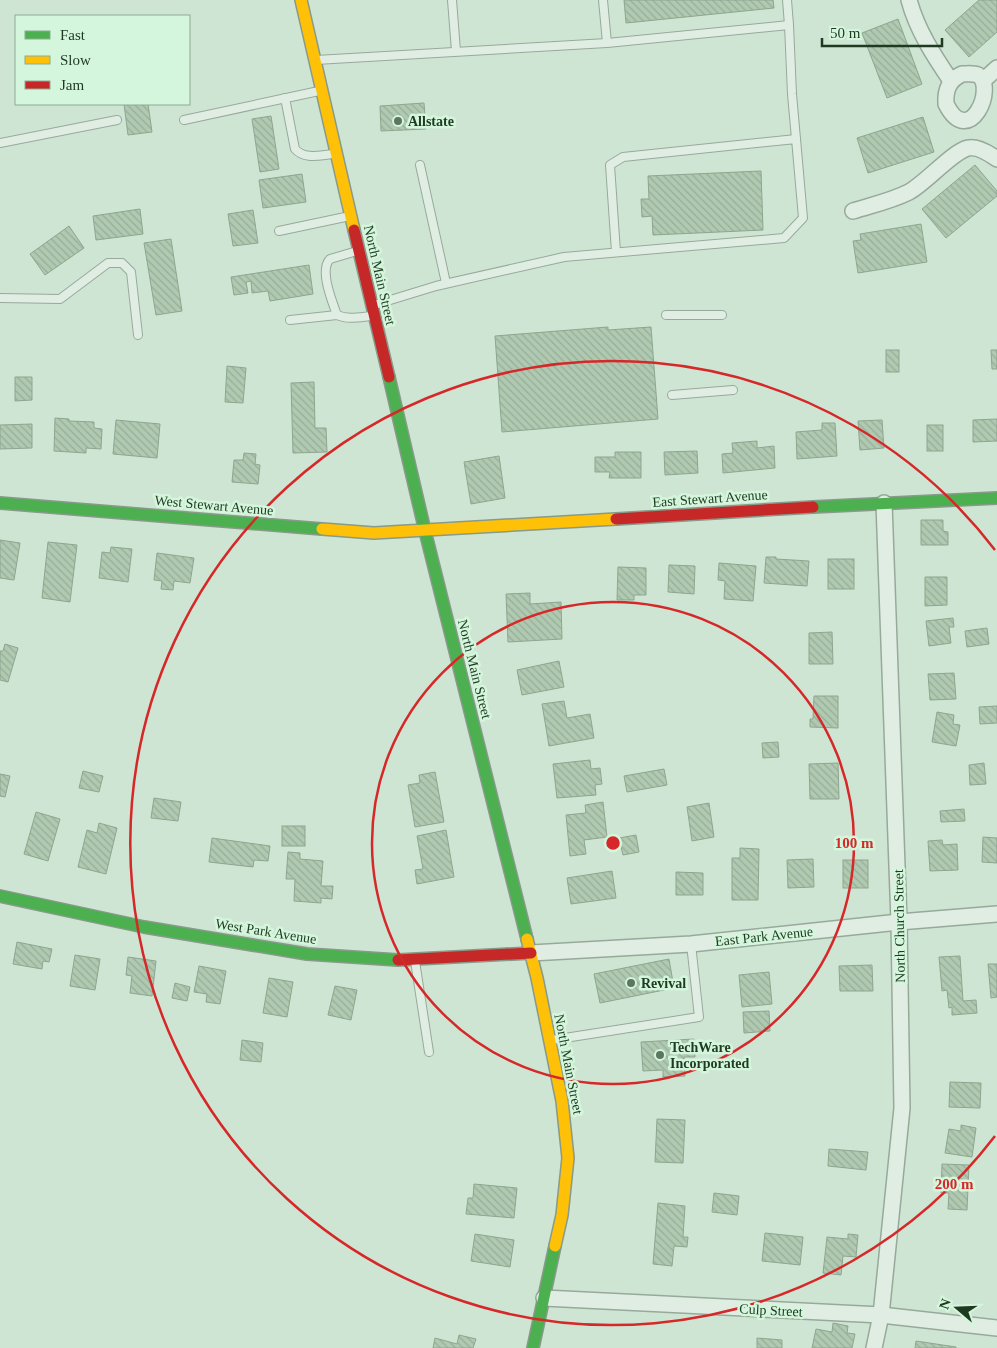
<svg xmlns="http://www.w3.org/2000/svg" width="997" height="1348" font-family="Georgia,serif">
	<defs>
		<pattern id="building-back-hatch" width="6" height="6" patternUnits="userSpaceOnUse" patternTransform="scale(1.25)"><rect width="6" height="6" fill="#b0c9b1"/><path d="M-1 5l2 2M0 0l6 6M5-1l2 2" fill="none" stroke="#97ad98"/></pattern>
	</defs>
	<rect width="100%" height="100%" fill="#cfe5d4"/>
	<!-- building -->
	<g fill="url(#building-back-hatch)" stroke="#8ea590">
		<polygon points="624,0 773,0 774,8 626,23"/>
		<polygon points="979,0 997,0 997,32 969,57 945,30"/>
		<polygon points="898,19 922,84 887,98 862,33"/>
		<polygon points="424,103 426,129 381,131 380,106"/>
		<polygon points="124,104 148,104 152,132 128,135"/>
		<polygon points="271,116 279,169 260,172 252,119"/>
		<polygon points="923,117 934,152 868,173 857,138"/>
		<polygon points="975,165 997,191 997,196 946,238 922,209"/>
		<polygon points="761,171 763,230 653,235 652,216 642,217 641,199 649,199 648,176"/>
		<polygon points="302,174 306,202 263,208 259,180"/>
		<polygon points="140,209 143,234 96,240 93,216"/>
		<polygon points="253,210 258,243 233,246 228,214"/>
		<polygon points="921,224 927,262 858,273 853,241 861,240 860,234"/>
		<polygon points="69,226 84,248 45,275 30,254"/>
		<polygon points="171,239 182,311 156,315 144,243"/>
		<polygon points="309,265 313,294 270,301 268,291 252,293 251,281 246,282 248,293 234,295 231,277"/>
		<polygon points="608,327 608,330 651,327 658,419 502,432 495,336"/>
		<rect x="886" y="350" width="13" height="22"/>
		<polygon points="991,350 997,350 997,369 992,369"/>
		<polygon points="227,366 246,368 243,403 225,402"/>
		<polygon points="15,377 32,377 32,400 15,401"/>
		<polygon points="314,382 315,428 326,428 327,452 293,453 291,383"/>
		<polygon points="55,418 69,419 69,421 94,422 94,428 102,429 101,449 86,448 86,453 54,451"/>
		<polygon points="997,419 997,441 973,442 973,420"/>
		<polygon points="116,420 160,424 157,458 113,454"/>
		<polygon points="882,420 884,448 860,450 858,421"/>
		<polygon points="822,423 835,423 837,456 797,459 796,432 822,430"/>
		<polygon points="32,424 32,448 0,449 0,425"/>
		<rect x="927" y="425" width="16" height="26"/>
		<polygon points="757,441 757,448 774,446 775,468 723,473 722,454 733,453 732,443"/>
		<polygon points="697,451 698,473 665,475 664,452"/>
		<polygon points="615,452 641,452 641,478 609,478 610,472 595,472 595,457 615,457"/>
		<polygon points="244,453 256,454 255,464 260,465 258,484 232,482 234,460 243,460"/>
		<polygon points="499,456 505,498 471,504 464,462"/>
		<polygon points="921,520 943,520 943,531 948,532 948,545 921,545"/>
		<polygon points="0,540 20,543 14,580 0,578"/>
		<polygon points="48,542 77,545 70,602 42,598"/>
		<polygon points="111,547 132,549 128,582 99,578 102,552 110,553"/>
		<polygon points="157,553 194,558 190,583 174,581 173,590 161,589 162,581 154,580"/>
		<polygon points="766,557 776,557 776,559 809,561 807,586 764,583"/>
		<rect x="828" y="559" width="26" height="30"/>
		<polygon points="719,563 756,566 753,601 724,599 725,581 718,580"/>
		<polygon points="669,565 695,566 694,594 668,592"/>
		<polygon points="618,567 646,568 646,595 634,595 634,600 617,600"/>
		<polygon points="925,577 947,577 947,605 925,606"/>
		<polygon points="530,593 530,604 561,602 562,639 508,642 506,594"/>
		<polygon points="953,618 954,627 949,627 951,643 929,646 926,621"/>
		<polygon points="987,628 989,644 967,647 965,631"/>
		<polygon points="832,632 833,664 809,664 809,633"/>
		<polygon points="5,644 18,648 8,682 0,680 0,651 3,651"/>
		<polygon points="559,661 564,687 522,695 517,670"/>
		<polygon points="954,673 956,699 930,700 928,674"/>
		<polygon points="814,696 838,696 838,728 810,727 810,719 813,719"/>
		<polygon points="564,701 567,718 590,714 594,738 549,746 542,704"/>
		<polygon points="997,706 997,723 980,724 979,707"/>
		<polygon points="937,712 954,715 953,724 960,725 956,746 932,742"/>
		<polygon points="778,742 779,757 763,758 762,743"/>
		<polygon points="590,760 591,769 600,768 602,784 595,785 596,795 557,798 553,764"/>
		<polygon points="838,763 839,799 810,799 809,764"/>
		<polygon points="984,763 986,784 970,785 969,765"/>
		<polygon points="664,769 667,785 627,792 624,776"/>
		<polygon points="83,771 103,776 99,792 79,788"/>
		<polygon points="435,772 444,822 415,827 408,785 420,783 419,775"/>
		<polygon points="0,774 10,776 5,797 0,796"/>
		<polygon points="154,798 181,802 178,821 151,818"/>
		<polygon points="603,802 607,837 584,840 586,854 570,856 566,815 586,813 585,805"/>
		<polygon points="709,803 714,837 692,841 687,807"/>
		<polygon points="964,809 965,821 941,822 940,811"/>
		<polygon points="36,812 60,819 48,861 24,854"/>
		<polygon points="99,823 117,828 106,874 78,867 87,830 97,833"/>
		<rect x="282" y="826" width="23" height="20"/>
		<polygon points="446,830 454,877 417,884 415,870 423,869 417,836"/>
		<polygon points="636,835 639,852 623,855 619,838"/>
		<polygon points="983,837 997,838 997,863 982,862"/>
		<polygon points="212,838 270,846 268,861 254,860 253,867 209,862"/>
		<polygon points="942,840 943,845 957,844 958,870 930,871 928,841"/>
		<polygon points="740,848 759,849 758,900 732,900 732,858 740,858"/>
		<polygon points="288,852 300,853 300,859 323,861 321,886 333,886 332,899 321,898 321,903 294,901 295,879 286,879"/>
		<polygon points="813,859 814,887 788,888 787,860"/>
		<rect x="843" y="860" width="25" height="28"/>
		<polygon points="612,871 616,898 571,904 567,878"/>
		<polygon points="676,872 703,873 703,895 676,895"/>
		<polygon points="17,942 52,949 49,962 43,961 42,969 13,964"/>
		<polygon points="75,955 100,959 95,990 70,986"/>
		<polygon points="960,956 963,1001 976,1000 977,1013 952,1015 952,1007 949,1008 947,990 942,991 939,957"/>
		<polygon points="128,957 156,961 152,996 130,993 132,976 126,975"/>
		<polygon points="669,959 674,988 600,1003 594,974"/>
		<polygon points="988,964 997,964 997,997 991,998"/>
		<polygon points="872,965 873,991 840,991 839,966"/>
		<polygon points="199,966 226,971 220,1004 206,1002 207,994 194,992"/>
		<polygon points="769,972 772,1004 742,1007 739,975"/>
		<polygon points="269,978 293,982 287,1017 263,1013"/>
		<polygon points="175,983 190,987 187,1001 172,998"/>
		<polygon points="335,986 357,990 351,1020 328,1015"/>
		<polygon points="769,1011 770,1031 744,1033 743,1012"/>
		<polygon points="694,1039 695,1057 684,1057 685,1076 663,1077 663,1070 643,1071 641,1042"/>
		<polygon points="242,1040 263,1043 261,1062 240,1060"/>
		<polygon points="950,1082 981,1083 980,1108 949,1107"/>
		<polygon points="657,1119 685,1120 683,1163 655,1162"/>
		<polygon points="961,1125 976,1128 972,1157 945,1153 949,1129 961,1131"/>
		<polygon points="829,1149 868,1152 866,1170 828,1166"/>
		<polygon points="942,1164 969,1165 967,1210 948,1209 949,1193 941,1193"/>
		<polygon points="474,1184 517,1188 514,1218 466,1214 468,1198 473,1198"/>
		<polygon points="714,1193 739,1196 737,1215 712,1212"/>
		<polygon points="658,1203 685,1206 683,1237 688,1237 687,1247 674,1246 672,1266 653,1264"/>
		<polygon points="765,1233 803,1237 800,1265 762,1261"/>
		<polygon points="475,1234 514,1240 510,1267 471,1261"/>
		<polygon points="848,1234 858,1235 856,1257 843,1256 841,1275 823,1273 827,1237 848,1239"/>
		<polygon points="833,1323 848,1326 847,1333 855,1334 852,1348 812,1348 816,1329 832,1332"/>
		<polygon points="459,1335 476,1339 473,1348 433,1348 435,1338 457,1344"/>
		<polygon points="757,1338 782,1340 782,1348 757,1348"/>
		<polygon points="916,1341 956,1347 956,1348 915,1348"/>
	</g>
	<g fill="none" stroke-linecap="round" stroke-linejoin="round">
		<defs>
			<g id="lane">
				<polyline points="452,0 456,51"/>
				<polyline points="603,0 607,43"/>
				<polyline points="787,0 789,25"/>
				<polyline points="316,60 607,43 789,25 792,94 796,139"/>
				<path d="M285 98 295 149C305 160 320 155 334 154"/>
				<polyline points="184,120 319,91"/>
				<polyline points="0,143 117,120"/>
				<polyline points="420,165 446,283"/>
				<polyline points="279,231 350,216"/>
				<path d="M357 251 330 259C319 270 332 301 337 315 348 320 360 317 372 316"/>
				<polyline points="0,298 60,299 108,263 122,263 131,272 138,335"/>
				<polyline points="374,305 436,286 564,257 784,238 803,218 796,139 623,157 610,165 616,252"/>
				<polyline points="666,315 722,315"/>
				<polyline points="290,320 337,315"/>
				<polyline points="672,395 733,390"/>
				<polyline points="415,961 429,1052"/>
				<polyline points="552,1040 699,1017 691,944"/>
			</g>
			<g id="street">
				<path d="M909 0C917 30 934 56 951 81"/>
				<path d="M962 74C967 74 973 73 978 75 997 87 969 150 946 104 945 90 949 80 962 74Z"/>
				<polyline points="985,79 997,68"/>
				<path d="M853 211C872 205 891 201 909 192 927 182 952 152 968 148 977 146 990 154 997 159"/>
				<polyline points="531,953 691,944 899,922 997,914"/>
				<polyline points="544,1298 881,1315 997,1328"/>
				<polyline points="874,1348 881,1315 902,1108 899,922 884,503"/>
			</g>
			<g id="fast">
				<polyline points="389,377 425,531 527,939"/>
				<polyline points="0,503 322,529"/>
				<polyline points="813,507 997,498"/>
				<polyline points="0,896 144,927 307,954 398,960"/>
				<polyline points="533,1348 555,1246"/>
			</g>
			<g id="slow">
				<polyline points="301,0 354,230"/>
				<polyline points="322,529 374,533 616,519"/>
				<polyline points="527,939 537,978 562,1101 568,1158 562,1215 555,1246"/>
			</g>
			<g id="jam">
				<polyline points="354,230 389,377"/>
				<polyline points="616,519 813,507"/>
				<polyline points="398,960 531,953"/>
			</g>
		</defs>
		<!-- lane casing -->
		<use href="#lane" stroke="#97aa9a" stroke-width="10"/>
		<!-- street casing -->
		<use href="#street" stroke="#97aa9a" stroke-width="18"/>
		<!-- fast casing -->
		<use href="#fast" stroke="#889a8a" stroke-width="14"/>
		<!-- slow casing -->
		<use href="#slow" stroke="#889a8a" stroke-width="14"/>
		<!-- jam casing -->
		<use href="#jam" stroke="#889a8a" stroke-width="14"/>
		<!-- lane -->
		<use href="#lane" stroke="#e0ede3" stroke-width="8"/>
		<!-- street -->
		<use href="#street" stroke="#e0ede3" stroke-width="15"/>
		<!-- fast -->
		<use href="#fast" stroke="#4caf50" stroke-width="11"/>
		<!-- slow -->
		<use href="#slow" stroke="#ffc107" stroke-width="11"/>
		<!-- jam -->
		<use href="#jam" stroke="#c62828" stroke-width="11"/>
	</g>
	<!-- distance rings -->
	<g fill="none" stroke="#d62828" stroke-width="2.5">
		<circle cx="613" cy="843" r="241"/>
		<path d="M995 1136A482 482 0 1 1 995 550"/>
	</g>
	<!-- markers -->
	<g fill="#5d765e" stroke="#d4f6dd" stroke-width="2">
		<circle cx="398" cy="121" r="5"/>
		<circle cx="631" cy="983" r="5"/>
		<circle cx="660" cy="1055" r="5"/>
	</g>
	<g text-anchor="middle" stroke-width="5" stroke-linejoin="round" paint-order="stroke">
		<!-- poi labels -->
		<g font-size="14" font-weight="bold" fill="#1f3a1f" stroke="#d4f6dd" text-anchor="start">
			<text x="408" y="126">Allstate</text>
			<text x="641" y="988">Revival</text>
			<text x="670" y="1052">TechWare<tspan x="670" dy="16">Incorporated</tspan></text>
		</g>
		<!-- street labels -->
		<g font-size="14" fill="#1f3a1f" stroke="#d4f6dd">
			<text transform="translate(380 275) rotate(77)" y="5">North Main Street</text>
			<text transform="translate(710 498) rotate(-4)" y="5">East Stewart Avenue</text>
			<text transform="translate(214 505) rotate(5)" y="5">West Stewart Avenue</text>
			<text transform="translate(475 669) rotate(76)" y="5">North Main Street</text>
			<text transform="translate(899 926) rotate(-91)" y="5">North Church Street</text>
			<text transform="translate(266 931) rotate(9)" y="5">West Park Avenue</text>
			<text transform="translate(764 936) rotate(-6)" y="5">East Park Avenue</text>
			<text transform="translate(569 1064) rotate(79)" y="5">North Main Street</text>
			<text transform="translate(771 1310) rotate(3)" y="5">Culp Street</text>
		</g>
	</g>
	<circle cx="613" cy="843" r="8" fill="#d62828" stroke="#d4f6dd" stroke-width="2.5"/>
	<g font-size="15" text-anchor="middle" font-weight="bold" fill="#d62828" stroke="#d4f6dd" stroke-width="5" stroke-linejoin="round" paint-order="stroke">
		<text x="854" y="848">100 m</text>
		<text x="954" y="1189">200 m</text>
	</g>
	<!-- legend -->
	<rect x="15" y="15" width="175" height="90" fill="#d4f6dd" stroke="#8cab91"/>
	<rect x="25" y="31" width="25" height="8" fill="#4caf50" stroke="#8cab91"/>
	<text x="60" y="40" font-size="15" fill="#1f3a1f">Fast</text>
	<rect x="25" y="56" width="25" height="8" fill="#ffc107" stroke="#8cab91"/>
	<text x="60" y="65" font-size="15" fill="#1f3a1f">Slow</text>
	<rect x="25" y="81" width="25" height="8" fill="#c62828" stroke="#8cab91"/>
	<text x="60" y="90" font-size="15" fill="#1f3a1f">Jam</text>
	<!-- north arrow -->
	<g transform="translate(957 1308) rotate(289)" stroke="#d4f6dd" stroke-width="4" paint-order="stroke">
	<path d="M0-4L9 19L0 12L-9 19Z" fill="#1f3a1f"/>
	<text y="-8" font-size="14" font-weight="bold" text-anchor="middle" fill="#1f3a1f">N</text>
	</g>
	<!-- scale -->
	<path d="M822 38v8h120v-8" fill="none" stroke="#1f3a1f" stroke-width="2.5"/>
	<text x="830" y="38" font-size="15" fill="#1f3a1f" stroke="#d4f6dd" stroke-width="4" paint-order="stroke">50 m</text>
</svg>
